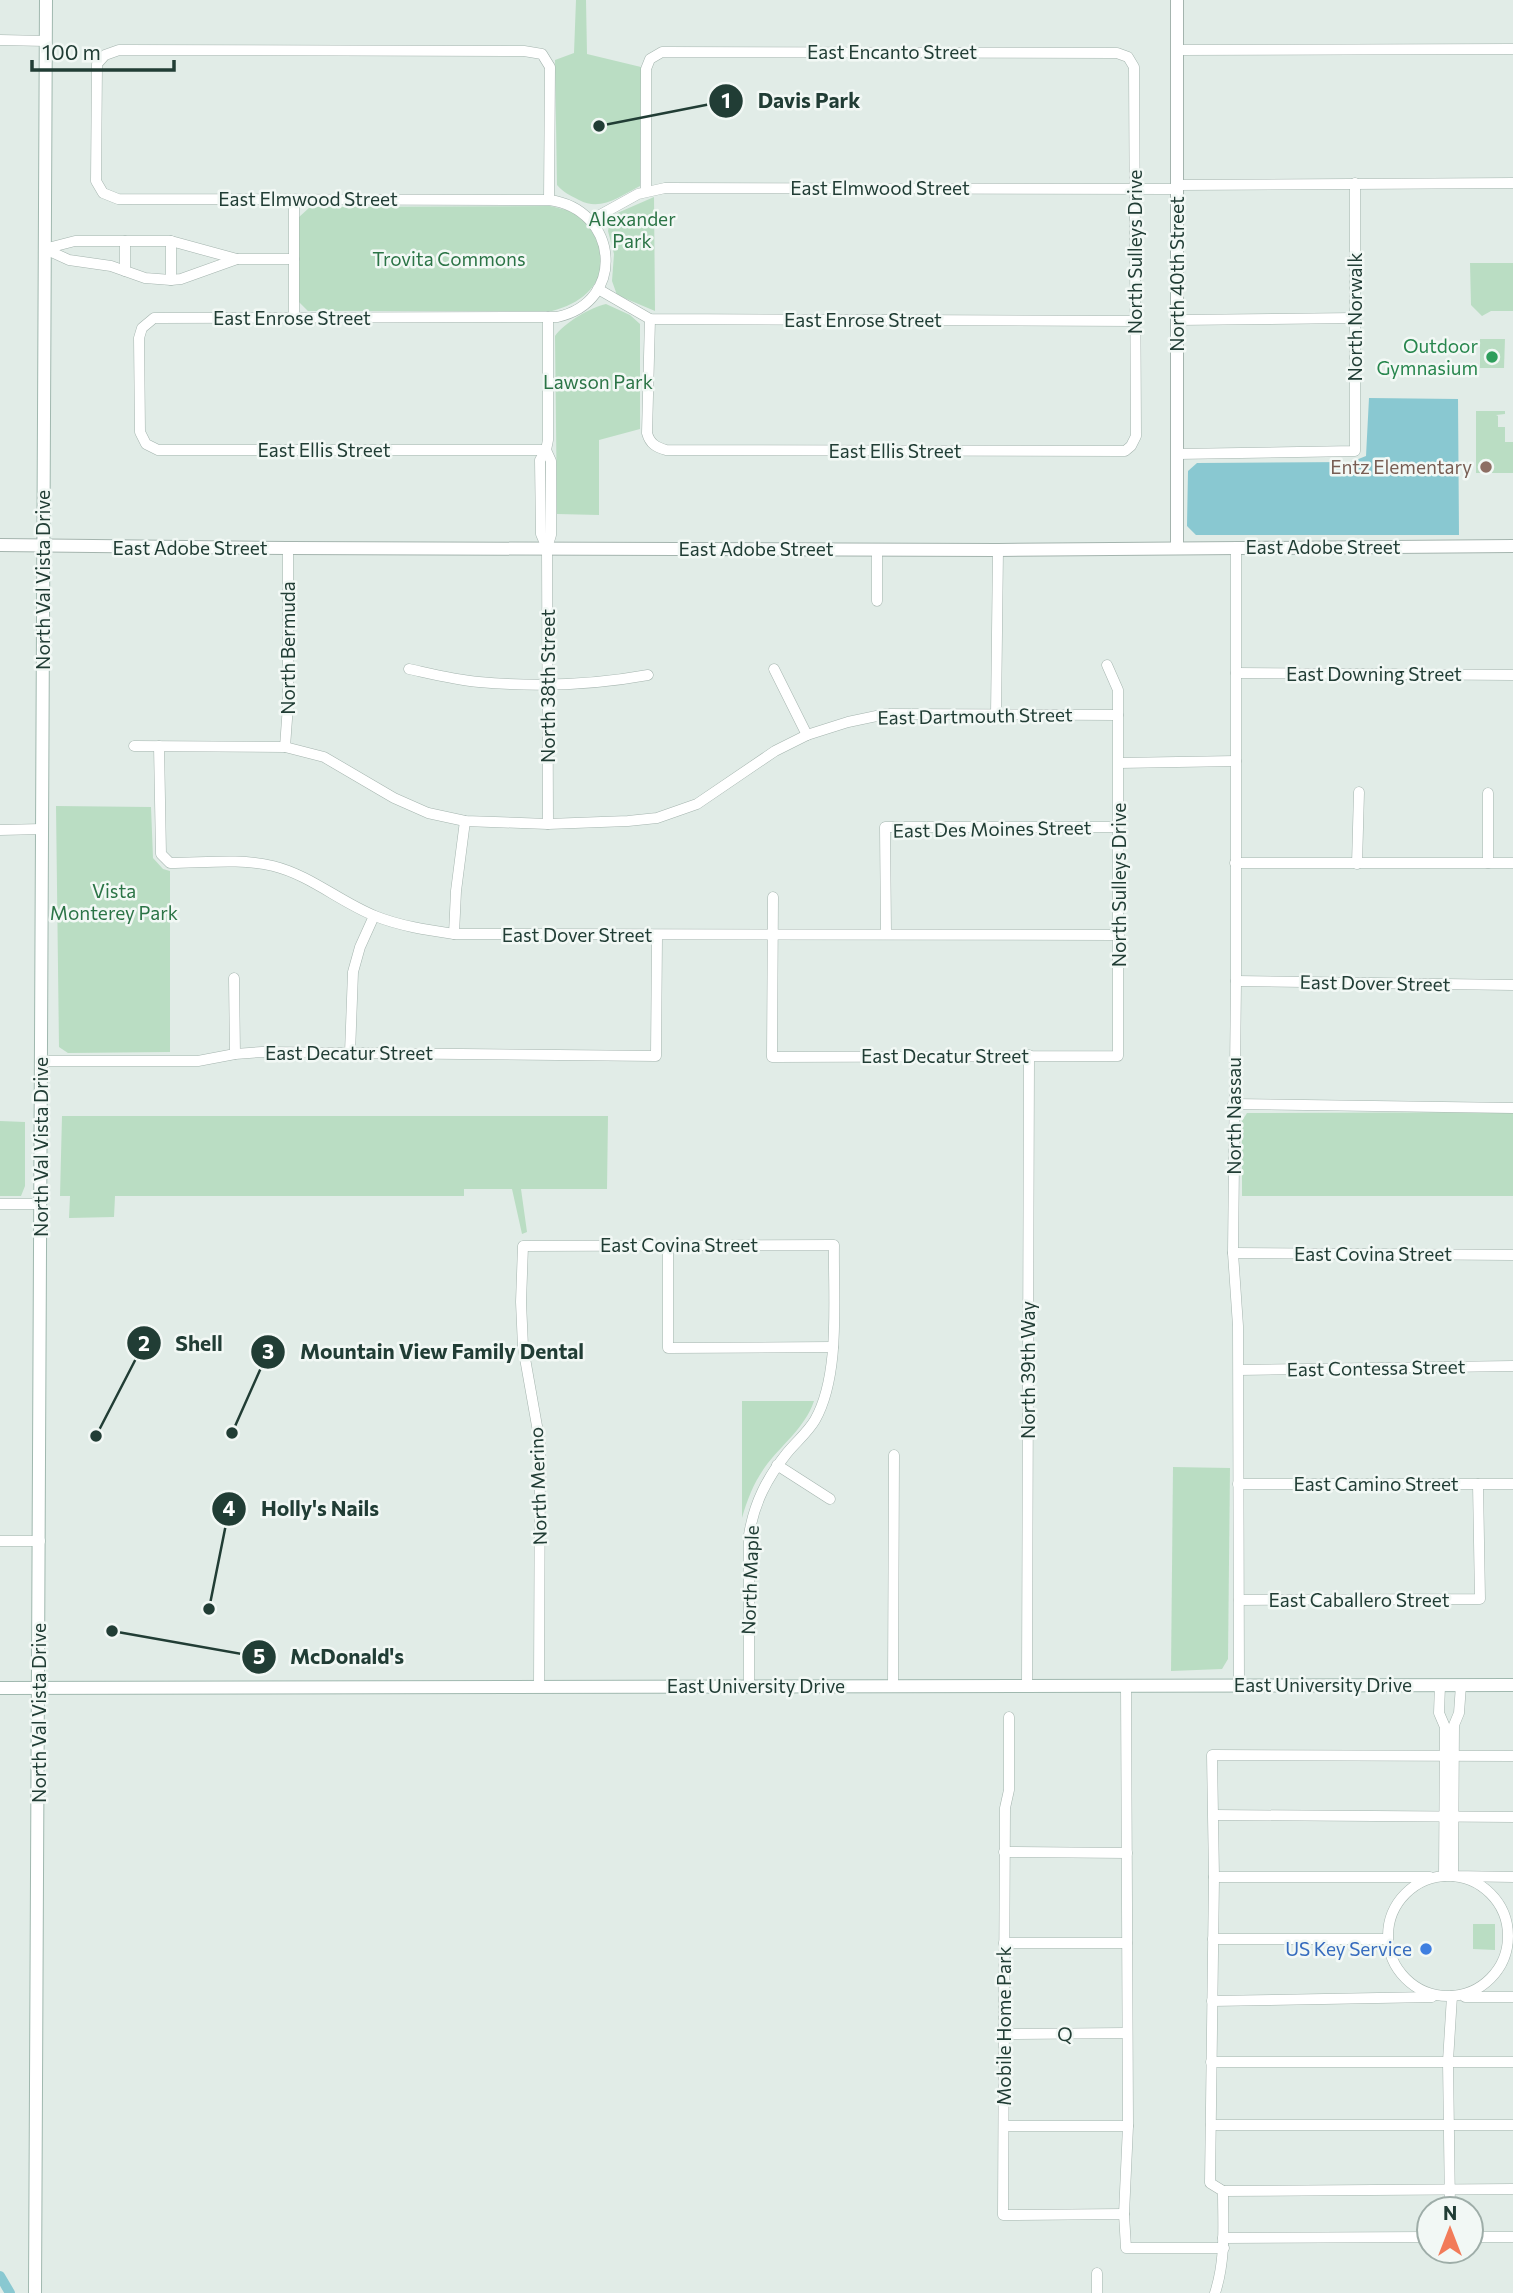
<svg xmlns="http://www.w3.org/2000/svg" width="1513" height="2293" font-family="Commissioner,sans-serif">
	<rect width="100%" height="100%" fill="#e1ece7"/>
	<!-- green -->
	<g fill="#baddc3">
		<path d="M576 0H586L587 54 641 67 640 186C620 196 601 212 579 200 570 195 564 193 557 185L555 60 574 53Z"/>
		<polygon points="654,197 655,311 617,295 612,281 614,254 608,231 611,217 615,214"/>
		<path d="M550 206C557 208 565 209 571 212 581 216 588 225 594 235 615 273 589 302 552 311H308L298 301V218L310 207Z"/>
		<polygon points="1470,263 1513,263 1513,311 1491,311 1482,316 1471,305"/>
		<path d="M606 304 630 315 640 324V429L599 440V515L557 514 555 336C564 323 591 307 606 304Z"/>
		<polygon points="1480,339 1505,339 1504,368 1480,368"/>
		<polygon points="1476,411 1505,411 1505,414 1496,415 1498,416 1498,427 1505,427 1505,442 1513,442 1513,473 1476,473"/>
		<polygon points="56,806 151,807 153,858 163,869 170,871 170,1052 68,1053 59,1047"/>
		<polygon points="1513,1112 1513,1196 1242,1196 1242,1121 1247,1113"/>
		<polygon points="62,1116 608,1116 607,1189 521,1189 527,1232 522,1234 512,1189 464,1189 464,1196 115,1196 114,1217 69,1218 70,1196 60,1196"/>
		<polygon points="0,1121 25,1122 25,1186 21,1196 0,1196"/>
		<path d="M742 1401H814C805 1428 781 1445 765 1467 754 1482 747 1500 742 1518Z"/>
		<polygon points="1173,1467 1230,1468 1228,1659 1222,1669 1171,1671"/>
		<polygon points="1473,1924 1495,1924 1495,1950 1473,1949"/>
	</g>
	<!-- water -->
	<polygon fill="#89c8d1" points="1369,398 1458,399 1459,535 1196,535 1187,526 1188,471 1197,463 1351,462 1366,456"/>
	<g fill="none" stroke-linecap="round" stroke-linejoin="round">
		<!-- canal -->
		<polyline stroke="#89c8d1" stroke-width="10" points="0,2276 10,2293"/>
		<defs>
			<g id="minor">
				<polyline points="0,40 46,41"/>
				<polyline points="1177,50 1513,49"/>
				<polyline points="1177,185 1513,183"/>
				<path d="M646 191V69L650 59 662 52 1117 53 1128 57 1134 67 1136 436 1131 446 1125 451 666 450C656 447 650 444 647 433L650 319"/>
				<polyline points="591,220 638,194 665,188 1177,189"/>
				<polyline points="44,249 75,241 171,241 237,259 294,259"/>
				<polyline points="45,249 69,260 111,266 145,278 171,280 181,279 237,259"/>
				<polyline points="125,271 125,241"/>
				<polyline points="171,280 171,241"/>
				<polyline points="598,289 650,319 1136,321"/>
				<polyline points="294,317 294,199"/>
				<polyline points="1177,320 1355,318"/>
				<path d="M546 450H158L146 444 140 432 139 338 142 328 154 318 557 317C627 302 619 209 549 200L118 199 103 193 96 181 97 64 105 55 119 50 524 51 542 54 550 67 549 200"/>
				<polyline points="546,450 551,461 551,535 547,548 548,824"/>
				<polyline points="1177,454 1355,451 1355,183"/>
				<polyline points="1236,547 1236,981 1233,1253 1238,1326 1239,1685"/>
				<polyline points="547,548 541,534 540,460 546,450 548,440 548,317"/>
				<polyline points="877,549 877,601"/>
				<path d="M409 669C432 674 456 680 479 682 534 687 593 685 648 675"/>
				<polyline points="774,669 807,735"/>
				<polyline points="1236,673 1513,675"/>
				<polyline points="996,715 998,550"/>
				<polyline points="134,746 285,747 324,757 394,798 428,813 465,821 548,824 628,821 657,818 697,804 775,751 807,735 848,722 886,714 1118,715"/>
				<path d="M159 746 161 854 170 863C203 863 240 858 273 866 310 875 340 902 375 916 400 926 427 930 454 934L1119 935"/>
				<polyline points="285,747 288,705 288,548"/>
				<polyline points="1119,763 1236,761"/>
				<polyline points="1488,793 1488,863"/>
				<polyline points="0,830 42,829"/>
				<polyline points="1235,863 1513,863"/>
				<polyline points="1357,864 1359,792"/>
				<polyline points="773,897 772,1057 1118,1056 1118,690 1107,665"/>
				<polyline points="454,934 456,891 465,821"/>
				<polyline points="886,934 885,827 1119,827"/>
				<polyline points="234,978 235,1054"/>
				<polyline points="1236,981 1513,985"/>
				<polyline points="350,1053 353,972 360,947 374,916"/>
				<polyline points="42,1061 198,1061 235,1054 262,1052 656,1056 657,936"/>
				<polyline points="1233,1104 1513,1108"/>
				<polyline points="0,1204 40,1204"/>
				<polyline points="668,1246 668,1348 833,1347"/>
				<polyline points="1233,1253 1513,1255"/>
				<polyline points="1239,1370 1513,1366"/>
				<polyline points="777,1465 830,1499"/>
				<polyline points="1238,1484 1513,1484"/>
				<polyline points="0,1541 40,1541"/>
				<polyline points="1239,1600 1480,1599 1478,1484"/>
				<polyline points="1440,1685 1439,1713 1445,1727 1444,1876"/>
				<polyline points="1461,1685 1459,1713 1454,1725 1453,1876 1513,1877"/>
				<path d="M539 1686 540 1443 523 1347 521 1302 523 1246 834 1245C833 1297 841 1374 815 1420 808 1432 796 1442 787 1453 767 1478 754 1503 749 1535V1686"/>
				<polyline points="893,1686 894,1455"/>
				<polyline points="1027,1686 1029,1055"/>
				<polyline points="1009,1717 1009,1790 1005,1808 1003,2215 1124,2214 1126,2248 1224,2248"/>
				<polyline points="1214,1815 1513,1817"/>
				<polyline points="1004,1852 1127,1853"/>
				<circle cx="1448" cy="1936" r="60"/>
				<polyline points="1214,1877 1430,1877"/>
				<polyline points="1213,1939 1387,1939"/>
				<polyline points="1004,1943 1127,1943"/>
				<polyline points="1465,1997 1513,1997"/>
				<polyline points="1212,2001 1432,1997"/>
				<polyline points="1003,2034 1126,2033"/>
				<polyline points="1211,2062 1513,2062"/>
				<polyline points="1211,2125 1513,2125"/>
				<polyline points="1004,2126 1128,2126"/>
				<polyline points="1223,2191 1513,2189"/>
				<polyline points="1450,2209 1448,2061 1452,1996"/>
				<polyline points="1124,2214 1128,2126 1126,1685"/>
				<polyline points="1471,2237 1513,2237"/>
				<polyline points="1223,2238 1429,2237"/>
				<polyline points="1097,2273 1097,2293"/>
				<path d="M1215 2293C1226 2259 1223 2226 1223 2191L1210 2183 1214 1877 1212 1755 1513 1756"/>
			</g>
			<g id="tertiary">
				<polyline points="0,545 288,548 998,550 1513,546"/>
				<polyline points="1177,547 1177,0"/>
			</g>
			<g id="secondary">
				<polyline points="0,1688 1513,1685"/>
				<polyline points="35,2293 46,0"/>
			</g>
		</defs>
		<!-- minor casing -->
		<use href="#minor" stroke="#a4b4ae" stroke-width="11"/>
		<!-- tertiary casing -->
		<use href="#tertiary" stroke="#a4b4ae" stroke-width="14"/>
		<!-- secondary casing -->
		<use href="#secondary" stroke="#a0b8af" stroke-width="14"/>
		<!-- minor -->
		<use href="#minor" stroke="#fff" stroke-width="10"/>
		<!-- tertiary -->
		<use href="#tertiary" stroke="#fff" stroke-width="12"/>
		<!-- secondary -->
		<use href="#secondary" stroke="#fff" stroke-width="12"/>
	</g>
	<!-- markers -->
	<circle fill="#2e9e5b" stroke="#f2f8f5" stroke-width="2.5" cx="1492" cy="357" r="7"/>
	<circle fill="#8d6e63" stroke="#f2f8f5" stroke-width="2.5" cx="1486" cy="467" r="7"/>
	<circle fill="#3f7fe0" stroke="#f2f8f5" stroke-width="2.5" cx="1426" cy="1949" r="7"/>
	<g text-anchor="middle" stroke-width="5" stroke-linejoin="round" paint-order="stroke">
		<!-- street labels -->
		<g font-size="19" fill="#213d35" stroke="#f2f8f5">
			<text x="892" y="59">East Encanto Street</text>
			<text x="880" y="195">East Elmwood Street</text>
			<text x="308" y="206">East Elmwood Street</text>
			<text transform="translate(1135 252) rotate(-90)" y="7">North Sulleys Drive</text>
			<text transform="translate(1177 274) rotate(-90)" y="7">North 40th Street</text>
			<text transform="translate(1355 317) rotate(-90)" y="7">North Norwalk</text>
			<text x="292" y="325">East Enrose Street</text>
			<text x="863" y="327">East Enrose Street</text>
			<text x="324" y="457">East Ellis Street</text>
			<text x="895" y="458">East Ellis Street</text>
			<text x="1323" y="554">East Adobe Street</text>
			<text x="190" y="555">East Adobe Street</text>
			<text x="756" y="556">East Adobe Street</text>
			<text transform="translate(43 580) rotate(-90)" y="7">North Val Vista Drive</text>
			<text transform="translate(288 648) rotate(-90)" y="7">North Bermuda</text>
			<text x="1374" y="681">East Downing Street</text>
			<text transform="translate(548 686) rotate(-90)" y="7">North 38th Street</text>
			<text transform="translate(975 716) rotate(-1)" y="7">East Dartmouth Street</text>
			<text transform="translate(992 829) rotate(-1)" y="7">East Des Moines Street</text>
			<text transform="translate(1119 885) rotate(-90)" y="7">North Sulleys Drive</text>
			<text x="577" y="942">East Dover Street</text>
			<text transform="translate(1375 983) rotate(1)" y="7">East Dover Street</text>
			<text x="349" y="1060">East Decatur Street</text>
			<text x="945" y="1063">East Decatur Street</text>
			<text transform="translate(1234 1116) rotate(-90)" y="7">North Nassau</text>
			<text transform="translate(41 1147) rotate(-90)" y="7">North Val Vista Drive</text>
			<text x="679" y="1252">East Covina Street</text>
			<text x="1373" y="1261">East Covina Street</text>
			<text transform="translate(1376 1368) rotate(-1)" y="7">East Contessa Street</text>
			<text transform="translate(1028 1370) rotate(-90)" y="7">North 39th Way</text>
			<text x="1376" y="1491">East Camino Street</text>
			<text transform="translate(538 1486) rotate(-92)" y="7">North Merino</text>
			<text transform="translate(750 1580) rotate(-88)" y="7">North Maple</text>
			<text x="1359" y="1607">East Caballero Street</text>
			<text x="1323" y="1692">East University Drive</text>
			<text x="756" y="1693">East University Drive</text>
			<text transform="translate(39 1713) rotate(-90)" y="7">North Val Vista Drive</text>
			<text transform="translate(1004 2026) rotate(-90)" y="7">Mobile Home Park</text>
			<text transform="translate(1065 2034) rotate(-1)" y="7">Q</text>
		</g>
		<!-- park labels -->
		<g font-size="19" fill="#2b7446" stroke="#f2f8f5">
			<text x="632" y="226">Alexander<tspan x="632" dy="22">Park</tspan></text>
			<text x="449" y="266">Trovita Commons</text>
			<text x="598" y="389">Lawson Park</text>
			<text x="114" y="898">Vista<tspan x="114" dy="22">Monterey Park</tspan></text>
		</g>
		<!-- leisure labels -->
		<g font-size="19" fill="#27864d" stroke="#f2f8f5" text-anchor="end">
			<text x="1478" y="353">Outdoor<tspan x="1478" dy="22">Gymnasium</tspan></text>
		</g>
		<!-- education labels -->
		<g font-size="19" fill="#785e54" stroke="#f2f8f5" text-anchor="end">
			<text x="1472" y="474">Entz Elementary</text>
		</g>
		<!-- shop labels -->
		<g font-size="19" fill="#366cbe" stroke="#f2f8f5" text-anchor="end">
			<text x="1412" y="1956">US Key Service</text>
		</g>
	</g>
	<!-- callouts -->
	<path fill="none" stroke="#213d35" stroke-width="2.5" d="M599 126L726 101M96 1436L144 1343M232 1433L268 1352M209 1609L229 1509M112 1631L259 1657"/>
	<g fill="#213d35" stroke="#f2f8f5" stroke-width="2.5">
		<circle cx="599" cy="126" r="7"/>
		<circle cx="96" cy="1436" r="7"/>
		<circle cx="232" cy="1433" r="7"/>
		<circle cx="209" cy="1609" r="7"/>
		<circle cx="112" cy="1631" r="7"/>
		<circle cx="726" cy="101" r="18"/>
		<circle cx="144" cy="1343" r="18"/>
		<circle cx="268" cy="1352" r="18"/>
		<circle cx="229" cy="1509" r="18"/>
		<circle cx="259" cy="1657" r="18"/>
	</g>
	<g font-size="21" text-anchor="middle" font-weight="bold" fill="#fff">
		<text x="726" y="108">1</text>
		<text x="144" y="1351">2</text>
		<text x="268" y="1359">3</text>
		<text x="229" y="1516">4</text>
		<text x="259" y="1664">5</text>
	</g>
	<g font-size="21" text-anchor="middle" font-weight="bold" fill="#213d35" stroke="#f2f8f5" stroke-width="5" stroke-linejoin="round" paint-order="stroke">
		<text x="809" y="108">Davis Park</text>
		<text x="199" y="1351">Shell</text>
		<text x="442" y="1359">Mountain View Family Dental</text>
		<text x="320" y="1516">Holly's Nails</text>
		<text x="347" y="1664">McDonald's</text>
	</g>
	<!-- north arrow -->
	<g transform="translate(1450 2230)"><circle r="33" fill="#f2f8f5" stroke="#9eada8" stroke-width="2"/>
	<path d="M0-5L12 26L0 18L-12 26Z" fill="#f27b59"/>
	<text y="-10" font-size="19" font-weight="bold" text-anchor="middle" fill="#213d35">N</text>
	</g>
	<!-- scale -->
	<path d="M32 60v10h142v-10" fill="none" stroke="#213d35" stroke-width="3.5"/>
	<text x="42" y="60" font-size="21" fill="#213d35" stroke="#f2f8f5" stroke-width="5" paint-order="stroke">100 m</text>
</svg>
